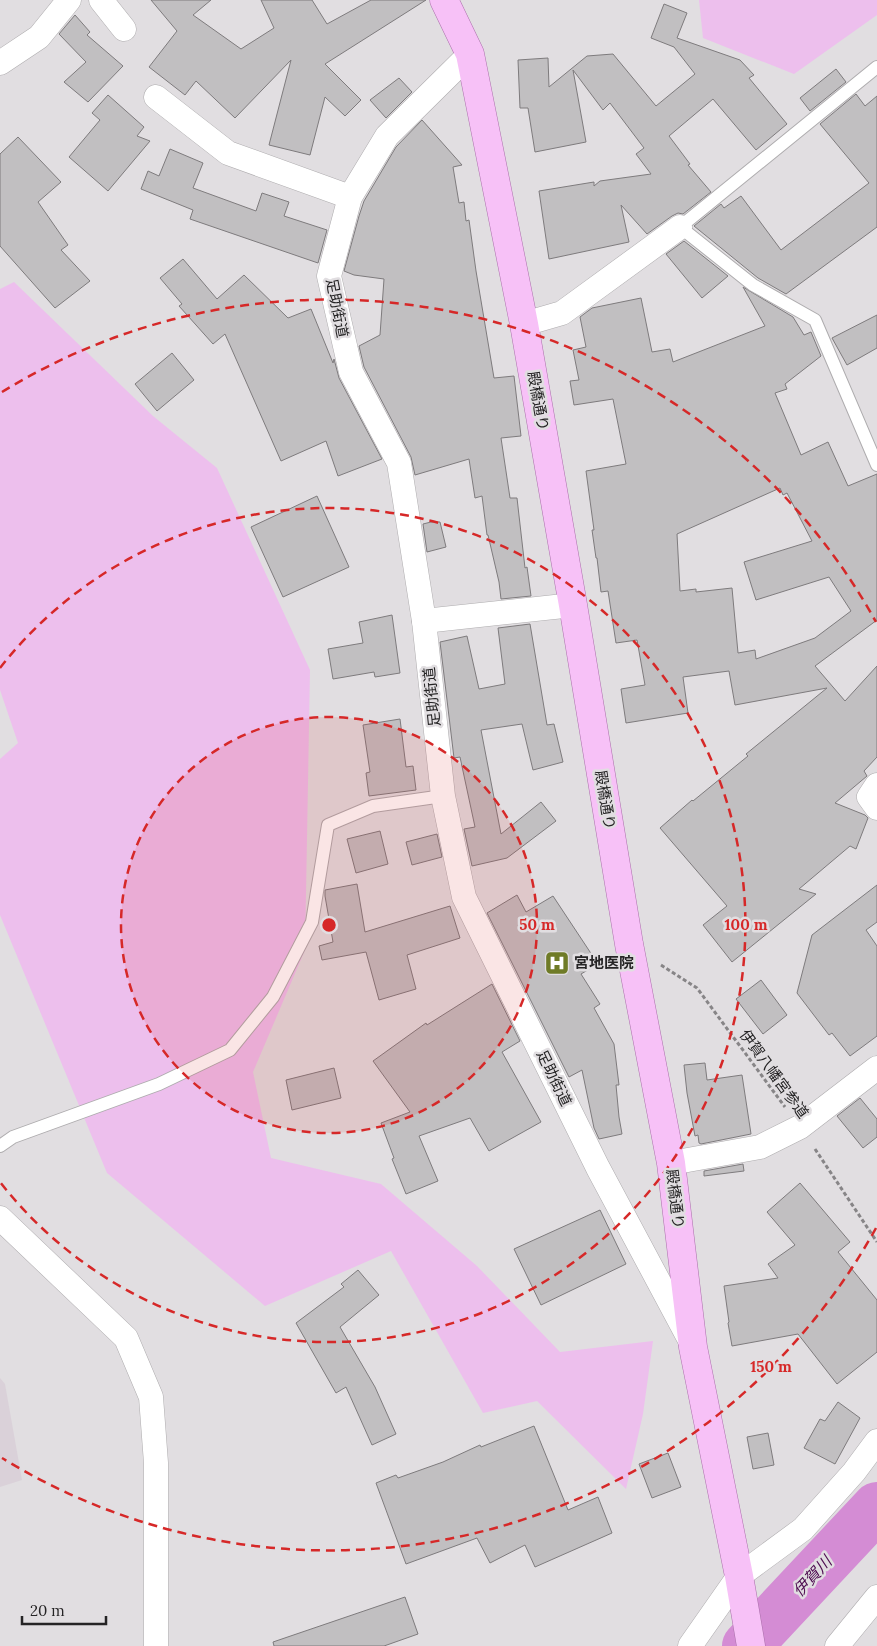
<svg xmlns="http://www.w3.org/2000/svg" width="877" height="1646" font-family="Lora,'Noto Sans JP',serif">
	<rect width="100%" height="100%" fill="#e1dee1"/>
	<!-- built -->
	<polygon fill="#dad1d9" points="0,1378 5,1384 22,1480 0,1487"/>
	<!-- green -->
	<g fill="#edbfed">
		<polygon points="699,0 877,0 877,15 794,74 703,38"/>
		<polygon points="14,282 153,416 217,468 310,670 305,950 253,1072 271,1158 381,1184 477,1266 560,1352 653,1341 643,1414 626,1489 537,1401 483,1413 391,1251 265,1306 107,1173 0,915 0,759 18,743 0,690 0,289"/>
	</g>
	<g fill="none" stroke-linecap="round" stroke-linejoin="round">
		<!-- river -->
		<polyline stroke="#d48cd4" stroke-width="50" points="747,1646 877,1507"/>
	</g>
	<!-- building -->
	<g fill="#c1bfc1" stroke="#7e7b7d" fill-rule="evenodd">
		<polygon points="151,0 211,0 193,15 241,49 274,28 261,0 312,0 327,24 371,0 426,0 325,64 361,100 345,116 325,97 310,155 269,145 291,60 235,118 196,81 185,95 149,67 177,31"/>
		<polygon points="664,4 687,13 677,38 740,60 754,75 749,78 787,124 756,150 713,99 669,136 690,164 688,165 711,192 683,214 678,213 672,216 647,234 621,205 629,242 549,259 539,191 594,182 594,186 600,181 651,174 636,154 644,148 610,103 603,110 573,70 586,142 535,152 528,108 520,108 518,60 548,58 549,87 587,56 613,54 656,106 695,74 674,47 651,38"/>
		<polygon points="75,15 90,32 87,35 123,66 88,102 64,82 86,62 59,34"/>
		<polygon points="836,69 846,82 810,111 800,98"/>
		<polygon points="399,78 412,92 386,118 370,100"/>
		<polygon points="856,94 865,106 877,96 877,227 786,294 758,278 694,226 721,204 724,208 741,196 781,250 869,183 820,124"/>
		<polygon points="108,95 144,127 137,136 150,141 108,191 69,157 100,120 92,113"/>
		<polygon points="422,120 462,165 453,167 459,203 464,202 466,221 469,220 476,271 494,378 514,376 521,436 501,438 510,498 517,498 525,568 527,567 531,596 501,599 499,582 488,535 487,535 482,496 475,498 469,459 415,475 411,457 364,367 359,346 380,335 384,279 354,275 344,271 359,216 364,201 396,147"/>
		<polygon points="18,137 61,182 38,202 68,245 61,250 90,281 55,308 0,246 0,154"/>
		<polygon points="170,149 203,163 193,188 256,211 262,193 289,202 284,216 327,230 318,263 190,219 193,210 141,189 148,171 159,176"/>
		<polygon points="684,241 728,276 702,298 666,254"/>
		<polygon points="183,259 217,299 244,275 288,318 311,309 333,363 334,359 339,378 382,459 338,476 326,441 281,461 225,334 213,344 179,306 182,304 160,278"/>
		<path d="M743 287 793 317 804 335 811 332 821 356 785 384 787 389 775 393 801 455 828 442 848 486 877 474V620L815 666 845 701 877 666V757L864 771 867 776 835 803 865 815 868 818 856 849 850 846 799 889 816 894 732 962 703 925 727 906 660 828 692 800 693 801 748 756 746 754 827 688 735 705 729 671 683 677 688 713 626 723 621 689 645 685 637 640 616 643 608 591 601 592 597 558H596L592 530H594L586 471 626 464 613 399 574 405 570 381 579 380 573 350 586 347 580 317 592 308 641 298 652 352 670 349 673 362 765 326ZM780 488 783 495 787 493 812 541 744 562 756 600 829 577 851 611 815 638 756 659 755 650 738 653 732 588 696 592V589L680 591 677 534Z"/>
		<polygon points="877,315 877,348 847,365 832,338"/>
		<polygon points="172,353 194,380 157,411 135,384"/>
		<polygon points="317,496 349,567 283,597 251,527"/>
		<polygon points="431,522 440,522 446,547 427,552 423,524"/>
		<polygon points="392,615 400,673 375,677 374,672 333,679 328,649 363,643 359,622"/>
		<polygon points="530,624 547,725 554,724 563,762 533,770 522,724 481,730 501,834 541,802 556,821 507,858 472,866 464,829 475,827 460,757 454,758 440,642 467,636 479,689 505,684 498,628"/>
		<polygon points="400,719 406,767 413,766 416,790 369,796 366,773 370,772 363,725"/>
		<polygon points="380,831 388,864 356,873 347,839"/>
		<polygon points="437,834 442,857 412,865 406,842"/>
		<polygon points="357,884 365,932 450,906 460,938 407,955 416,989 379,1000 366,952 322,960 319,946 333,942 325,896 325,890"/>
		<polygon points="877,885 877,922 866,930 877,946 877,1036 850,1056 832,1033 829,1035 797,993 812,935"/>
		<polygon points="517,895 526,912 553,896 598,964 581,974 600,1004 594,1008 614,1044 619,1085 616,1085 619,1117 622,1134 599,1139 594,1128 582,1070 569,1077 487,913"/>
		<polygon points="761,980 787,1015 763,1034 736,999"/>
		<polygon points="492,984 520,1041 502,1052 541,1122 489,1151 470,1118 419,1136 438,1181 406,1194 392,1159 394,1158 381,1123 410,1112 373,1061 426,1023 427,1025"/>
		<polygon points="705,1063 707,1080 742,1075 751,1134 701,1144 699,1143 698,1135 695,1136 687,1093 684,1065"/>
		<polygon points="334,1068 341,1098 292,1110 286,1080"/>
		<polygon points="860,1098 877,1119 877,1137 863,1148 837,1116"/>
		<polygon points="743,1164 744,1171 704,1176 704,1171"/>
		<polygon points="800,1183 850,1242 838,1252 877,1300 877,1352 837,1384 798,1334 732,1346 728,1323 729,1322 724,1286 778,1278 768,1264 795,1245 767,1212"/>
		<polygon points="600,1210 626,1264 541,1305 514,1249"/>
		<polygon points="358,1270 379,1295 340,1327 375,1387 396,1434 372,1445 346,1387 336,1393 296,1323 344,1287 341,1284"/>
		<polygon points="838,1402 860,1418 835,1464 804,1448 820,1419 825,1421"/>
		<polygon points="534,1426 568,1510 598,1497 612,1533 535,1567 525,1545 490,1563 477,1538 406,1564 376,1483 396,1475 398,1478 443,1462 480,1445 481,1447"/>
		<polygon points="768,1433 774,1465 753,1469 747,1437"/>
		<polygon points="668,1453 681,1487 652,1498 639,1464"/>
		<polygon points="405,1597 418,1634 384,1646 274,1646 273,1642"/>
	</g>
	<g fill="none" stroke-linecap="round" stroke-linejoin="round">
		<defs>
			<g id="service">
				<polyline points="877,67 680,227 753,285 815,320 877,465"/>
				<polyline points="0,1146 13,1137 159,1084 230,1050 273,997 312,922 328,825 373,806 443,796"/>
			</g>
			<g id="minor">
				<polyline points="101,0 124,29"/>
				<polyline points="470,54 387,136 350,197 329,276 351,372 399,463 424,621 443,796 464,897 598,1168 690,1340"/>
				<polyline points="0,63 39,37 69,0"/>
				<polyline points="156,97 228,153 350,197"/>
				<polyline points="524,324 562,313 680,227"/>
				<polyline points="424,621 573,605"/>
				<polyline points="877,785 869,797 877,808"/>
				<polyline points="671,1163 760,1147 800,1127 877,1068"/>
				<polyline points="0,1218 126,1338 151,1397 156,1463 156,1646"/>
				<polyline points="690,1646 739,1576 803,1529 854,1472 877,1441"/>
				<polyline points="837,1646 877,1597"/>
			</g>
			<polyline id="primary" points="444,0 470,54 524,324 573,605 629,944 671,1163 693,1347 739,1576 751,1646"/>
		</defs>
		<!-- service casing -->
		<use href="#service" stroke="#aeacae" stroke-width="14"/>
		<!-- minor casing -->
		<use href="#minor" stroke="#aeacae" stroke-width="25"/>
		<!-- primary casing -->
		<use href="#primary" stroke="#aa6faa" stroke-width="29"/>
		<!-- path -->
		<g stroke="#878587" stroke-width="3" stroke-dasharray="4 2.5" stroke-linecap="butt">
			<polyline points="661,965 697,988 785,1107"/>
			<polyline points="815,1149 877,1242"/>
		</g>
		<!-- service -->
		<use href="#service" stroke="#fff" stroke-width="12"/>
		<!-- minor -->
		<use href="#minor" stroke="#fff" stroke-width="24"/>
		<!-- primary -->
		<use href="#primary" stroke="#f7c1f7" stroke-width="28"/>
	</g>
	<!-- distance rings -->
	<circle cx="329" cy="925" r="208" fill="#d62828" fill-opacity=".12"/>
	<g fill="none" stroke="#d62828" stroke-width="2.5" stroke-dasharray="9 6">
		<circle cx="329" cy="925" r="208"/>
		<path d="M0 668A417 417 0 1 1 0 1182"/>
		<path d="M876 1228A625 625 0 0 1 2 1458M2 392A625 625 0 0 1 876 622"/>
	</g>
	<!-- icons -->
	<defs>
		<symbol id="hospital-square" viewBox="-11 -11 22 22"><rect x="-9" y="-9" width="18" height="18" rx="4" fill="#6f7b27" stroke="#e1dee1"/><path d="M-5-5h3v3.5h4V-5h3V5h-3V1.5h-4V5h-3Z" fill="#fff"/></symbol>
	</defs>
	<g fill-rule="evenodd">
		<use href="#hospital-square" x="543" y="949" width="28" height="28"/>
	</g>
	<g text-anchor="middle" stroke-width="5" stroke-linejoin="round" paint-order="stroke">
		<!-- street labels -->
		<g font-size="15" fill="#252425" stroke="#e1dee1">
			<text transform="translate(337 308) rotate(79)" y="5">足助街道</text>
			<text transform="translate(538 401) rotate(80)" y="5">殿橋通り</text>
			<text transform="translate(432 697) rotate(-96)" y="5">足助街道</text>
			<text transform="translate(605 800) rotate(81)" y="5">殿橋通り</text>
			<text transform="translate(774 1074) rotate(54)" y="5">伊賀八幡宮参道</text>
			<text transform="translate(554 1078) rotate(64)" y="5">足助街道</text>
			<text transform="translate(675 1199) rotate(83)" y="5">殿橋通り</text>
		</g>
		<!-- poi labels -->
		<g font-size="15" font-weight="bold" fill="#252425" stroke="#e1dee1" text-anchor="start">
			<text x="574" y="968">宮地医院</text>
		</g>
		<!-- water labels -->
		<g font-size="16" font-style="italic" fill="#4d0b50" stroke="#e1dee1">
			<text transform="translate(812 1576) rotate(-47)" y="6">伊賀川</text>
		</g>
	</g>
	<circle cx="329" cy="925" r="8" fill="#d62828" stroke="#e1dee1" stroke-width="2.5"/>
	<g font-size="15" text-anchor="middle" font-weight="bold" fill="#d62828" stroke="#e1dee1" stroke-width="5" stroke-linejoin="round" paint-order="stroke">
		<text x="537" y="930">50 m</text>
		<text x="746" y="930">100 m</text>
		<text x="771" y="1372">150 m</text>
	</g>
	<!-- scale -->
	<path d="M22 1616v8h84v-8" fill="none" stroke="#252425" stroke-width="2.5"/>
	<text x="30" y="1616" font-size="15" fill="#252425" stroke="#e1dee1" stroke-width="4" paint-order="stroke">20 m</text>
</svg>
